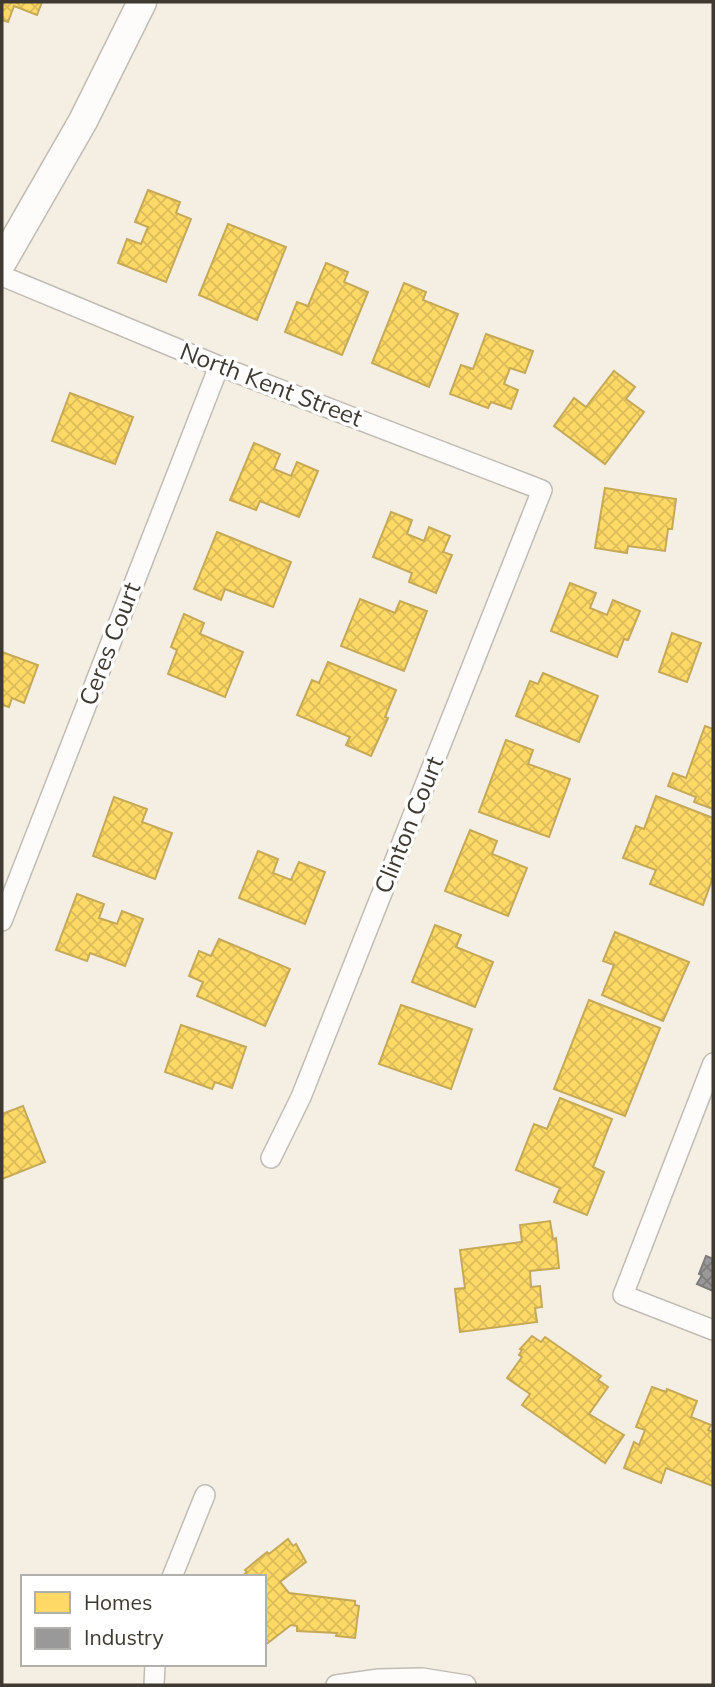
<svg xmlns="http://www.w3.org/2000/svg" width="715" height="1687" font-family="Mulish,sans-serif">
	<defs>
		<pattern id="homes-cross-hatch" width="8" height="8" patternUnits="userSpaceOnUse" patternTransform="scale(1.75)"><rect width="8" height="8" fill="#ffd966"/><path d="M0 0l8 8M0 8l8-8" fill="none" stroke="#dcbb59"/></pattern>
		<pattern id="industry-cross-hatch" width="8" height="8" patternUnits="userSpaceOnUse" patternTransform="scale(1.75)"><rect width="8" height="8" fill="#999"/><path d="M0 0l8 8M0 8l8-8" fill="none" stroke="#7e7e7d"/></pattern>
	</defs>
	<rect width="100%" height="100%" fill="#f4eee3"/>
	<!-- homes -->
	<g fill="url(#homes-cross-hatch)" stroke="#c5a956" stroke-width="2">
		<polygon points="2,2 42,2 37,15 14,6 8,22 2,20"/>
		<polygon points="148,190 180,202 176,213 191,219 166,282 118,263 127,239 141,244 148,227 135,222"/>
		<polygon points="228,224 286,247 257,320 199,295"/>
		<polygon points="326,263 348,272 344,282 368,292 342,355 285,332 297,302 308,306"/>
		<polygon points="404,283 426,292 423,300 458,314 429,387 372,363"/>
		<polygon points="486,334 533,351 525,373 510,368 504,384 518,390 511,409 491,402 488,408 450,394 461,365 473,369"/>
		<polygon points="614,371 635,387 626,399 644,412 605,464 554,426 574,398 586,407"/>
		<polygon points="70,393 133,417 115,464 52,441"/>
		<polygon points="254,443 280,454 274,469 291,476 297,462 318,471 299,517 260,501 256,510 230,500"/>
		<polygon points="605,488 676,499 672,529 668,529 665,551 628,546 627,553 595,548"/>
		<polygon points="391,512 412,520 407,534 424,541 429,527 450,536 443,552 452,555 436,593 409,582 412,573 373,557"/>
		<polygon points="217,532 291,562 273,607 225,589 221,600 194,589"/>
		<polygon points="570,583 596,593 590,608 607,615 613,600 640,611 628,640 624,639 617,657 551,631"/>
		<polygon points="360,599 395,613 400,601 427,611 404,671 341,646"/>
		<polygon points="184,614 204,623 200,634 243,652 225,697 168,674 177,650 171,647"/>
		<polygon points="672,633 701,643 687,682 659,672"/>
		<polygon points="2,652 38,665 24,703 12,698 9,707 2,705"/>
		<polygon points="328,662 396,690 385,717 388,718 371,756 346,745 350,737 297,715 312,680 319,683"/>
		<polygon points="543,673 598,696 579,742 516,716 530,681 538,684"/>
		<polygon points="705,726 713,729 713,809 694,802 696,797 668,786 673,773 686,778"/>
		<polygon points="506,740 533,750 528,764 570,779 549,837 479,812"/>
		<polygon points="656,796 713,818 713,877 703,905 650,884 656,870 623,858 636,826 644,829"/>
		<polygon points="114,797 147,809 142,822 172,833 155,879 93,856"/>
		<polygon points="470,830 497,841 492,854 527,868 508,916 445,891"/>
		<polygon points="258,851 278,859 273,873 291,880 299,862 325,872 305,924 239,898"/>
		<polygon points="77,894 104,904 99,918 117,924 122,911 143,919 125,966 90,953 87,961 56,950"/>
		<polygon points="435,925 461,935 456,947 493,962 475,1007 412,982"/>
		<polygon points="615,932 689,962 663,1021 602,995 614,965 603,961"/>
		<polygon points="219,939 290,969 265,1026 197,996 203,982 189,976 199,951 211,956"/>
		<polygon points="589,1000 660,1028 625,1116 554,1089"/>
		<polygon points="401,1005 472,1029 451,1089 379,1064"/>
		<polygon points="181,1025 246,1047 232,1088 215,1082 212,1089 165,1072"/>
		<polygon points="560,1098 612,1119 593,1167 604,1172 587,1215 554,1202 560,1188 516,1170 534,1124 547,1129"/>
		<polygon points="23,1106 45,1162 2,1179 2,1114"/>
		<polygon points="550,1221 553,1239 556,1238 559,1268 530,1271 531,1287 540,1286 542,1307 535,1308 537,1322 460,1332 455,1289 465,1288 460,1250 522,1242 520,1225"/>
		<polygon points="532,1336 541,1342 545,1337 601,1376 598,1380 608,1387 589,1414 624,1435 605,1463 522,1405 530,1394 507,1378 522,1357 519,1355 522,1350 520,1349"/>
		<polygon points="652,1387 666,1392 667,1389 697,1401 691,1417 711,1425 708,1430 713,1432 713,1486 666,1468 661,1483 624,1468 634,1442 639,1445 645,1430 636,1427"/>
		<polygon points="288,1539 293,1546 296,1544 306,1562 280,1582 289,1593 355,1601 355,1605 359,1606 355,1638 336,1636 337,1633 297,1631 297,1626 291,1625 264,1646 264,1577 241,1577 247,1572 245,1570 267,1552 269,1554"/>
	</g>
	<!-- industry -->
	<polygon fill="url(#industry-cross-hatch)" stroke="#7e7c7a" stroke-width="2" points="706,1256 713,1259 713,1291 697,1284 702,1275 699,1274"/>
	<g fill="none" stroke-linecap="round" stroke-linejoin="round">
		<defs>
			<g id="street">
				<polyline points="2,276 219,366 542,490 301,1097 271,1158"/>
				<polyline points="2,921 219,366"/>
				<polyline points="713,1063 623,1295 713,1330"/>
				<polyline points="172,1577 205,1495"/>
				<polyline points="154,1685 155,1664"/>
				<polyline points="336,1685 379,1679 422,1678 466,1685"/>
			</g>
			<polyline id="secondary" points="2,262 83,121 142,2"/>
		</defs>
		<!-- street casing -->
		<use href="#street" stroke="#c1bcb4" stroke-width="22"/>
		<!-- secondary casing -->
		<use href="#secondary" stroke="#c1bcb4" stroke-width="31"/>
		<!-- street -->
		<use href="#street" stroke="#fdfcfb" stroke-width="19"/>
		<!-- secondary -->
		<use href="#secondary" stroke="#fdfcfb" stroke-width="28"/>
	</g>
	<g text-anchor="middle" stroke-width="7" stroke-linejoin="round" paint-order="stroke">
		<!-- street labels -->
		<g font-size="24" fill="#3e3931" stroke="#fff">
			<text transform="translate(271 385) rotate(21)" y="8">North Kent Street</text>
			<text transform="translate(110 644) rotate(-69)" y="8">Ceres Court</text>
			<text transform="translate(409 825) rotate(-68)" y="8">Clinton Court</text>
		</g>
	</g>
	<!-- border -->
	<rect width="715" height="1687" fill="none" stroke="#3e3931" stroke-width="7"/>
	<!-- legend -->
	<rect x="21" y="1575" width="245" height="91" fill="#ffffff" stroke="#b2b0ad" stroke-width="2"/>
	<rect x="35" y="1592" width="35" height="21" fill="#ffd966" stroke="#b2b0ad" stroke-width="2"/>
	<text x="84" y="1610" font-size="21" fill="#3e3931">Homes</text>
	<rect x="35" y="1628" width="35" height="21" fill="#999999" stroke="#b2b0ad" stroke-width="2"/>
	<text x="84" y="1645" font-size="21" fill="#3e3931">Industry</text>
</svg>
